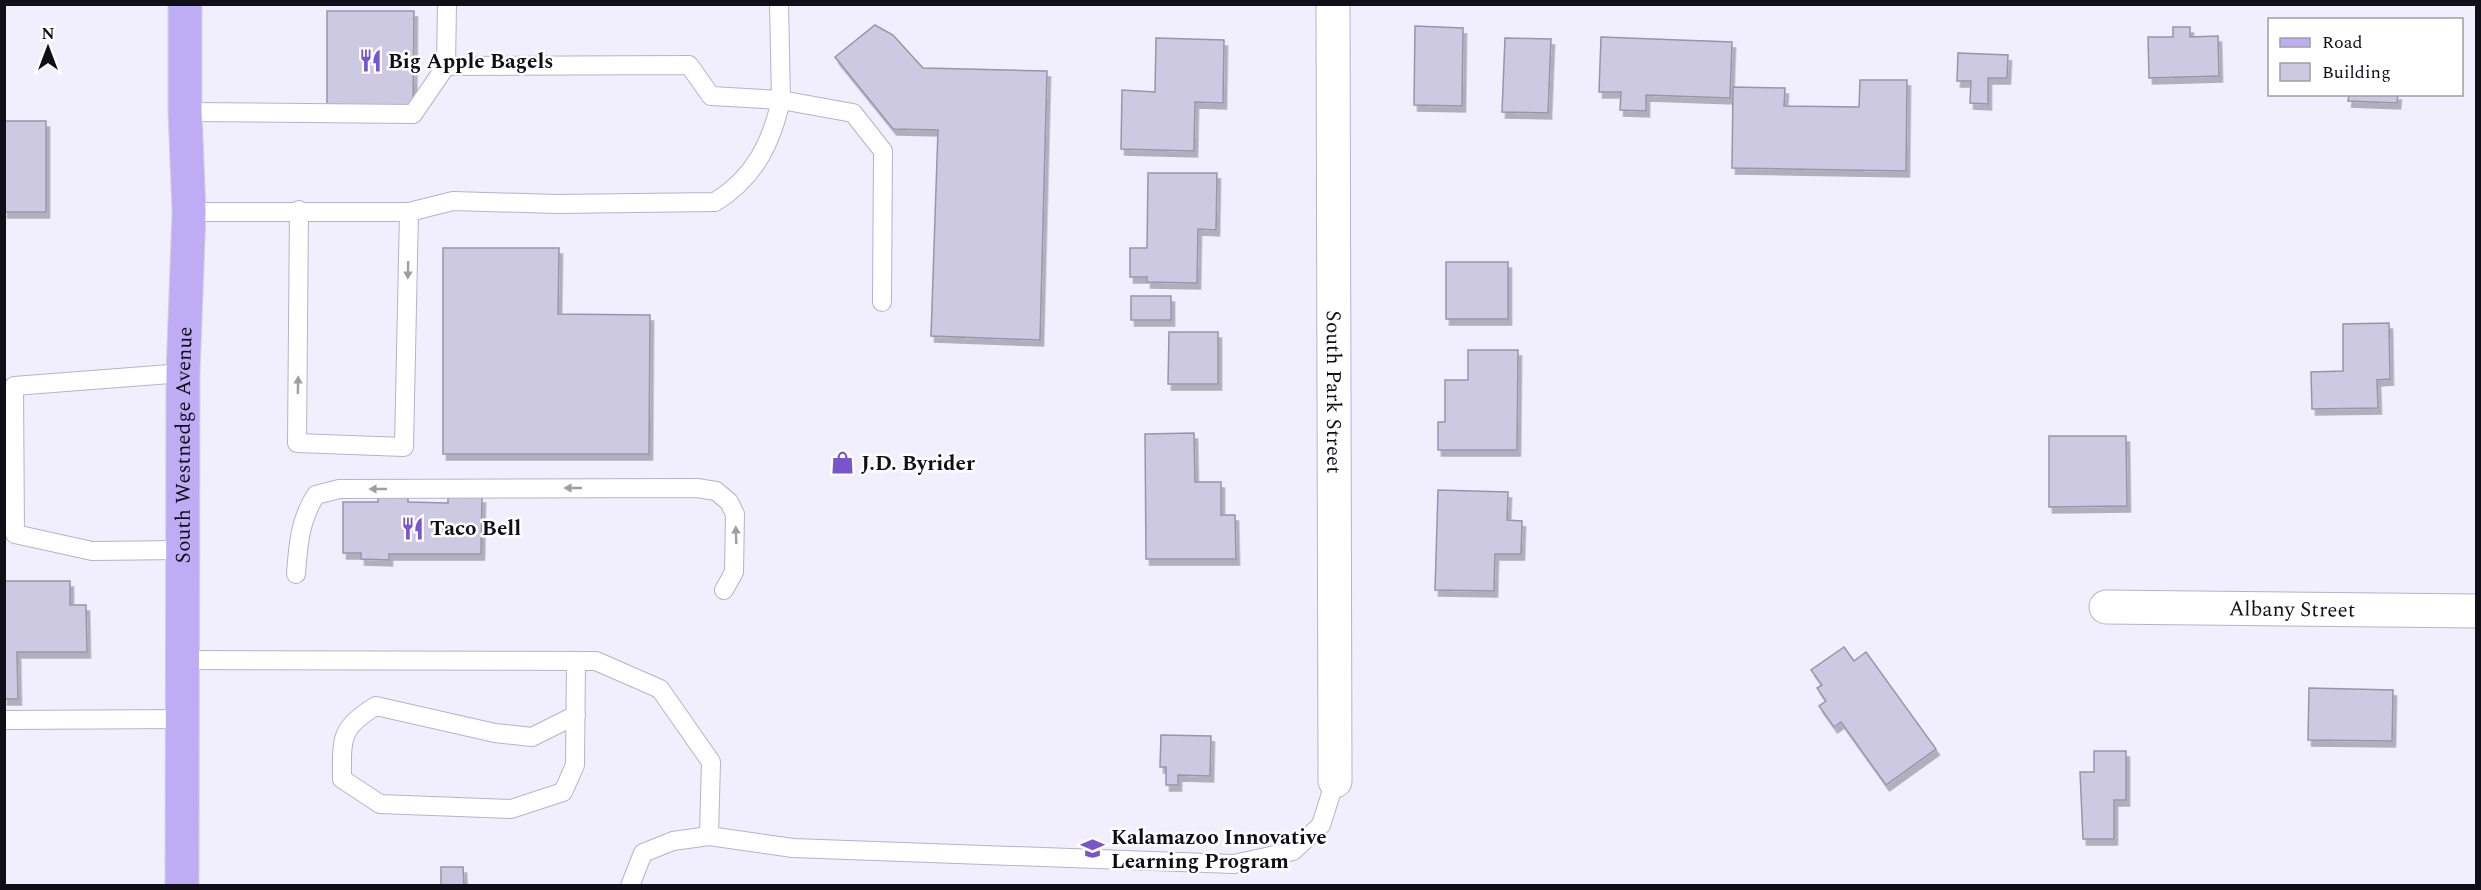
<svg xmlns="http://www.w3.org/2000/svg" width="2481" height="890" font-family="Spectral,serif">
	<defs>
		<filter id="shadow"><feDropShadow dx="3.5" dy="6" stdDeviation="0" flood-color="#0004"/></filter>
	</defs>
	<rect width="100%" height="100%" fill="#f1effe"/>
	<!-- building -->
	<g fill="#cdc9e3" stroke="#9894ac" stroke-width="1.5" filter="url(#shadow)">
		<polygon points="327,11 414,11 413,111 327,111"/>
		<polygon points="875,25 893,35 923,68 1047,71 1040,340 931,336 938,130 893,129 835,57"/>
		<polygon points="1415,26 1463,28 1462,106 1414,105"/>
		<polygon points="2173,27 2190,27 2190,37 2218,36 2219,76 2149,78 2148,37 2173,37"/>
		<polygon points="1601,37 1732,42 1730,98 1646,95 1646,111 1620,110 1621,92 1599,92"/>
		<polygon points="1156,38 1224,40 1223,103 1195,102 1194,151 1121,149 1122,90 1155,92"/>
		<polygon points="1505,38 1551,39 1548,113 1502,112"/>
		<polygon points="1958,53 2008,55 2007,78 1988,78 1988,104 1970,103 1971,81 1957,81"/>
		<polygon points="1860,80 1907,80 1906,171 1732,168 1733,87 1785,88 1784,106 1859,107"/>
		<polygon points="2349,94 2398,94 2397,103 2348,101"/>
		<rect x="4" y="121" width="42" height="91"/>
		<polygon points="1148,173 1217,173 1216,230 1198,229 1197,283 1147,282 1147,277 1130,277 1130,248 1147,248"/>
		<polygon points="443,248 559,248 558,314 650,315 649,454 443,454"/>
		<rect x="1446" y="262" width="62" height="57"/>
		<rect x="1131" y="296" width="40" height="24"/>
		<polygon points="2389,323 2390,379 2377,380 2378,408 2312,409 2311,372 2343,371 2343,324"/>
		<polygon points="1169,332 1218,332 1218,384 1168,384"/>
		<polygon points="1468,350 1518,350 1517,450 1438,450 1438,422 1445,422 1445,380 1468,380"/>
		<polygon points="1194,433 1195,482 1221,482 1221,515 1235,515 1236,559 1146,559 1145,434"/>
		<polygon points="2049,436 2126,436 2127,506 2049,507"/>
		<polygon points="1438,490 1508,492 1507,520 1522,521 1521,554 1495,554 1494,591 1435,590"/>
		<polygon points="378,496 408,496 408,502 448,503 448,497 482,497 481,554 389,554 389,560 361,559 361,553 343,553 343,502 378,502"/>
		<polygon points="4,581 70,581 70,605 86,605 87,652 17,652 18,699 4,699"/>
		<polygon points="1844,647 1854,661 1866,652 1936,749 1886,785 1841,722 1834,727 1819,706 1826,701 1817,688 1822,685 1811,670"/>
		<polygon points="2309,688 2393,690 2392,741 2308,740"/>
		<polygon points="1161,735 1211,736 1210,776 1178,775 1178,785 1166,785 1166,767 1160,767"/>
		<polygon points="2094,751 2126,751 2126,800 2114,800 2114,839 2083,839 2080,772 2094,772"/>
		<polygon points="441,867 463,867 464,886 441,886"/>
	</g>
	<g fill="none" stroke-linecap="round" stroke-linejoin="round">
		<defs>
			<g id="lane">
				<polyline points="779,4 781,100 853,113 883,151 882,302"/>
				<polyline points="185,112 413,114 446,66"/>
				<polyline points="299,210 297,443 404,447 409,212"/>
				<path d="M189 212H409L453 201 557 204 715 202C754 178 771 144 781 100L711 96 689 65 446 66 447 4"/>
				<polyline points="182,550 92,551 15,534 14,386 183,373"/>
				<path d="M296 574C298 545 300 519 316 495L339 489 697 488 716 491 729 502 735 514 734 572 724 590"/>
				<polyline points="183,660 596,661 660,689 711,762 709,836 793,848 1234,864 1293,851 1321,825 1335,781"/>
				<path d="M576 715 532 737 495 733 376 706C339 728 342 739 342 779L380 804 511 809 563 792 575 765 576 661"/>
				<polyline points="4,720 184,719"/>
				<polyline points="630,886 643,853 673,841 709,836"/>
			</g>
			<g id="street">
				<path id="s1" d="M1333 4 1335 781"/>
				<path id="s2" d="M2106 607 2476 611"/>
			</g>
			<g id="primary">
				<path id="s3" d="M182 886 183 373 189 212 185 112V4"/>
			</g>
		</defs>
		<!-- lane casing -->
		<use href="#lane" stroke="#b6b2cb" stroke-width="20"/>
		<!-- street casing -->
		<use href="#street" stroke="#b6b2cb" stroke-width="35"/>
		<!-- primary casing -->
		<use href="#primary" stroke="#d4d4d5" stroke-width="35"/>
		<!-- lane -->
		<use href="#lane" stroke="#fff" stroke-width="18"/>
		<!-- street -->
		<use href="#street" stroke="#fff" stroke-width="33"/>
		<!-- primary -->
		<use href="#primary" stroke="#bfacf5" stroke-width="33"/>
	</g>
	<!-- one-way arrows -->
	<defs><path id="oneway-solid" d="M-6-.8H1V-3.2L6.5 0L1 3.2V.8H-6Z" transform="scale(1.5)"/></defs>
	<g fill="#9f9fa2">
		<use href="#oneway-solid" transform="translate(408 270) rotate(91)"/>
		<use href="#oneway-solid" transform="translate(298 385) rotate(-89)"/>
		<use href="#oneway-solid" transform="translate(573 488) rotate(180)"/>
		<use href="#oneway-solid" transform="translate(378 489) rotate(180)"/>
		<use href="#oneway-solid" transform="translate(736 535) rotate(-92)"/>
	</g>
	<!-- icons -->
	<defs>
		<symbol id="restaurant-bare" viewBox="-9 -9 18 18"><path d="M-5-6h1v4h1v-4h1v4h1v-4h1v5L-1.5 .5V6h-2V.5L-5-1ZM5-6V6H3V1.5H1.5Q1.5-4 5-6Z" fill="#7854cd" stroke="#fff" stroke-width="2.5" paint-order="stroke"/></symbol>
		<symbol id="shop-bare" viewBox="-9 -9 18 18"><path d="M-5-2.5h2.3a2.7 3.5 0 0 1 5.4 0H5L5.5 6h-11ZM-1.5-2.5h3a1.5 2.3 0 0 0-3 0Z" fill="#7854cd" stroke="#fff" stroke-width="2.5" paint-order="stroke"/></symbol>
		<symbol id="school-bare" viewBox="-9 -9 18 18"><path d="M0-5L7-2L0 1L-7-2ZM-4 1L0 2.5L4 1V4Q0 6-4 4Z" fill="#7854cd" stroke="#fff" stroke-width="2.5" paint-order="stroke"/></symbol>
	</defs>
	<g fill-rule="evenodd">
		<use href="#restaurant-bare" x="354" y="44" width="33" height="33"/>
		<use href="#shop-bare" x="826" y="446" width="33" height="33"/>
		<use href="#restaurant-bare" x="396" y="512" width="33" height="33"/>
		<use href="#school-bare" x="1076" y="832" width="33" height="33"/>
	</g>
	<g text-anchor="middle" stroke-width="5" stroke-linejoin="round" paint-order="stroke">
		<!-- poi labels -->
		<g font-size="21" font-weight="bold" fill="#100e17" stroke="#fff" text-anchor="start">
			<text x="388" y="68">Big Apple Bagels</text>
			<text x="861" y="470">J.D. Byrider</text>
			<text x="430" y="535">Taco Bell</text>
			<text x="1111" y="844">Kalamazoo Innovative<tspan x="1111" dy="24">Learning Program</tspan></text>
		</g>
		<!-- street labels -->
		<g font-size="21" fill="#100e17" stroke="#fff">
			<text dy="7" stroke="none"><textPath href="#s1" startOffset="388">South Park Street</textPath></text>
			<text dy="7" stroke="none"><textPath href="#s3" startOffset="441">South Westnedge Avenue</textPath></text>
			<text dy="7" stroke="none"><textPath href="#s2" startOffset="186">Albany Street</textPath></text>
		</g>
	</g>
	<!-- border -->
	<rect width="2481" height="890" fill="none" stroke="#100e17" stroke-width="12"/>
	<!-- legend -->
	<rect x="2268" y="18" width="195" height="78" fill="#ffffff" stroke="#9f9fa2" stroke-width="1.5"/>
	<rect x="2280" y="38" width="30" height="9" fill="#bfacf5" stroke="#9f9fa2" stroke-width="1.5"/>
	<text x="2322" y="48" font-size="18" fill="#100e17">Road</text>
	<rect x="2280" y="63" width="30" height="18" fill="#cdc9e3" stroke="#9f9fa2" stroke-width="1.5"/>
	<text x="2322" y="78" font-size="18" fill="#100e17">Building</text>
	<!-- north arrow -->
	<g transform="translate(48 48)" stroke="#ffffff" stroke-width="4.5" paint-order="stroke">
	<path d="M0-4.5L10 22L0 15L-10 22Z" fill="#100e17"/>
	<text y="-9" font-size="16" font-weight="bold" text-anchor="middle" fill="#100e17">N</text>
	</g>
</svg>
